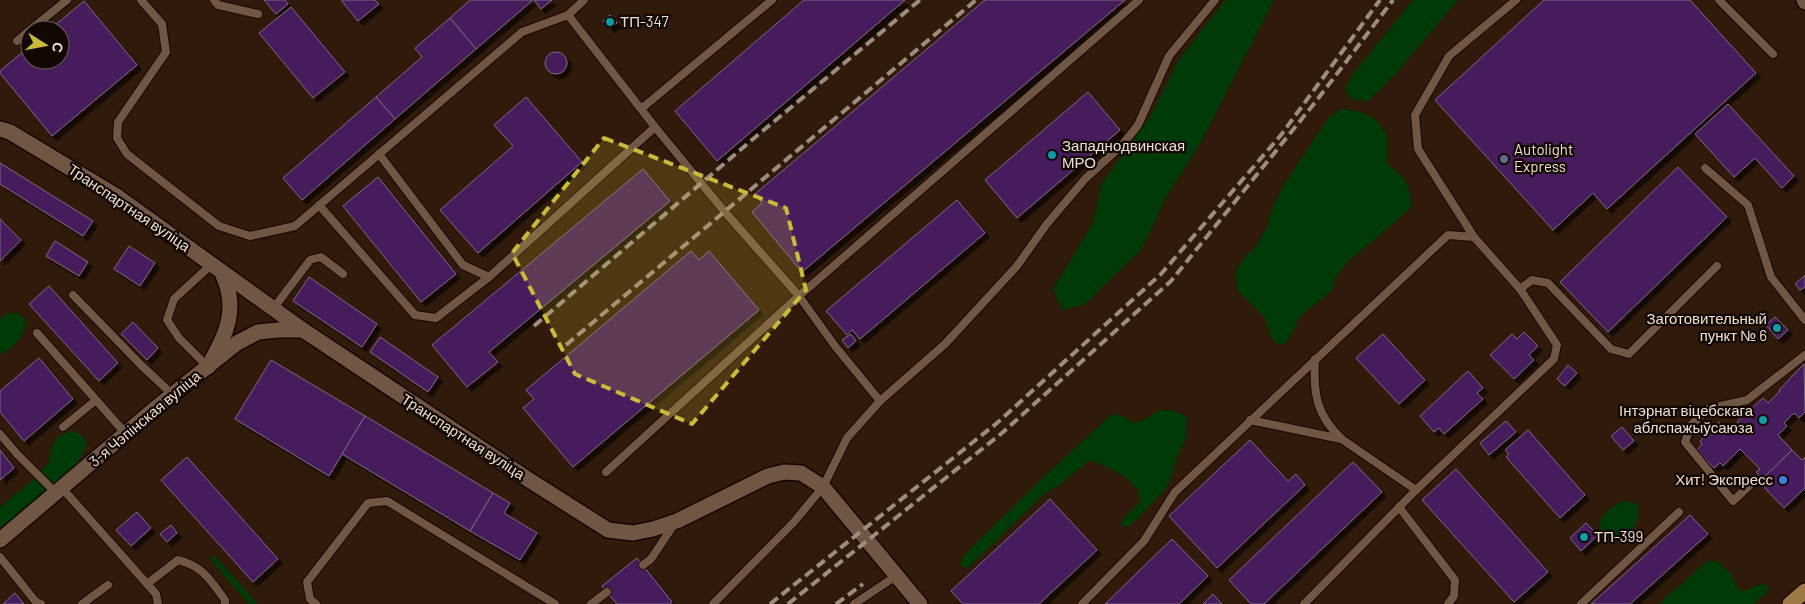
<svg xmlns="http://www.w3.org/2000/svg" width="1805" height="604" font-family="Barlow,sans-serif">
	<defs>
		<filter id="shadow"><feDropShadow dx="4.5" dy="4.5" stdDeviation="0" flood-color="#0009"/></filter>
	</defs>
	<rect width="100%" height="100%" fill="#301a0b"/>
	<!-- green -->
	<g fill="#003a08">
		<polygon points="1225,0 1274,0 1200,144 1166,197 1142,249 1084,305 1062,310 1053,289 1093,223 1102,183 1150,117 1178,61"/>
		<polygon points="1413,0 1458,0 1394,76 1369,101 1351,99 1345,89 1352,75"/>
		<path d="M1340 109C1358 110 1376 114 1385 132 1389 140 1387 154 1387 164 1402 174 1413 187 1411 207L1377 238 1348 261 1336 277 1331 292 1300 316 1293 332 1285 344H1277L1272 339 1264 317 1238 291 1235 274 1242 260 1256 246 1267 227 1273 206 1283 186 1327 120Z"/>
		<path d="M16 312 26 320C25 336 14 348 0 355V320L4 315Z"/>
		<path d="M1160 410 1175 411 1187 417 1186 438 1176 460 1172 475 1165 490 1130 526 1123 527 1121 522 1140 501C1139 498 1139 492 1137 489 1128 475 1105 466 1090 460L1058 486 1045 493 968 568 960 566 963 556 1047 474 1112 414 1123 416 1133 423 1146 419Z"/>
		<path d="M73 430 82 436 87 444C76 477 27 509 0 531V507L32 481 49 462 51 449 57 437Z"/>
		<path d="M1622 501 1637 504C1641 517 1634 537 1619 540 1615 540 1608 538 1603 537 1592 520 1609 509 1622 501Z"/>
		<polygon points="215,556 256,602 258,604 249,604 209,558"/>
		<polygon points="1707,561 1718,561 1731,574 1738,589 1744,591 1761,584 1769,586 1767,592 1753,604 1659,604"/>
	</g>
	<!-- building -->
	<g fill="#471c5d" stroke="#7b6b85" filter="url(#shadow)">
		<polygon points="264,0 285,0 288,4 276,14"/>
		<polygon points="341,0 375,0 379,4 358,21"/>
		<polygon points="470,0 533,0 476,49 450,18"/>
		<polygon points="534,0 552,0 541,9"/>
		<polygon points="804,0 905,0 717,161 675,111"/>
		<polygon points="985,0 1125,0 802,272 752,212 762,203 755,194"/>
		<polygon points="1544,0 1690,0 1756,73 1607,209 1593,193 1553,230 1435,100"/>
		<polygon points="84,1 137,65 52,136 0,73 0,71 30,46 30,60 60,60 60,30 49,30"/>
		<polygon points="291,7 345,72 313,98 259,33"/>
		<polygon points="610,15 617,23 610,28 603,21"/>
		<polygon points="450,18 476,49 395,119 376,97 422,57 415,48"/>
		<circle cx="556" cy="63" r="11"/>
		<polygon points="1088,92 1120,130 1017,218 985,180"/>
		<polygon points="376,97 395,119 302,200 283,178"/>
		<polygon points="526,97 582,162 478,253 440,210 513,146 494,125"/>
		<polygon points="1728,104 1794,176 1782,188 1755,158 1734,177 1695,134"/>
		<polygon points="0,163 93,221 83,236 0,184"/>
		<polygon points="1678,167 1727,217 1608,332 1560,282"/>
		<polygon points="643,169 670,201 489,352 498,362 467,387 432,345"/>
		<polygon points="378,177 456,274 421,302 343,206"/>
		<polygon points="957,200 985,233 860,339 852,330 847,335 826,311"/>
		<polygon points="0,219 21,240 0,261"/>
		<polygon points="55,241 88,262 79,276 46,256"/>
		<polygon points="129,246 155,263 140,286 114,269"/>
		<polygon points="691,251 699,260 709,251 759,310 573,467 523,408 534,399 526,390"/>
		<polygon points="1805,275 1805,287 1800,290 1795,284"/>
		<polygon points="309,277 377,324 362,347 293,301"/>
		<polygon points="49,286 118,363 99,381 29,304"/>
		<polygon points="1775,317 1788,330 1778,339 1766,325"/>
		<polygon points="133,322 158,348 147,360 121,334"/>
		<polygon points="1524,332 1538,346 1529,355 1534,360 1514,379 1490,355 1512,334 1517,339"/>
		<polygon points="851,334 856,341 848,348 842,340"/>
		<polygon points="1383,334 1425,380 1399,404 1356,358"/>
		<polygon points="380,337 438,377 428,392 370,352"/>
		<polygon points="39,358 73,399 24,441 0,412 0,391"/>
		<polygon points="271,360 365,416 329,476 235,419"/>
		<polygon points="1804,364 1805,412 1799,418 1794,413 1784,423 1787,426 1778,435 1792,450 1763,479 1756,472 1760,469 1740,449 1723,466 1720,463 1714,468 1697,450 1702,444 1700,441 1719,422 1730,433 1739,424 1737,422 1763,398 1768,403 1780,391 1779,390"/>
		<polygon points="1568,365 1577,373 1565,386 1557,379"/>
		<polygon points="1468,371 1483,388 1477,393 1483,399 1444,434 1439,428 1434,432 1420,416"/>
		<polygon points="365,416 493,493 470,531 342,454"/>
		<polygon points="1506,421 1516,432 1489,455 1480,443"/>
		<polygon points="1622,427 1634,441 1623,450 1611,436"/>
		<polygon points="1528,430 1585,495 1560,518 1506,457 1509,454 1505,450"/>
		<polygon points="1250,440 1288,481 1296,474 1305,485 1217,568 1169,516"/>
		<polygon points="0,450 14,468 0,480"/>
		<polygon points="1792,450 1802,460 1805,457 1805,488 1784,508 1759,482"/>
		<polygon points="187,457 278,559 253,582 161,480"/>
		<polygon points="1353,462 1382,492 1264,604 1251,604 1229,580"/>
		<polygon points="1456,469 1548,572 1514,602 1422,500"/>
		<polygon points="493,493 510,503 504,513 537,533 520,560 470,531"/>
		<polygon points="1050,499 1097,550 1039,604 963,604 951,591"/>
		<polygon points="137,512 151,528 131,546 116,530"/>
		<polygon points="1690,515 1708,534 1630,604 1591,604"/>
		<polygon points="1586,523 1598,535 1581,551 1570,538"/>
		<polygon points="171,525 177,533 167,542 160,534"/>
		<polygon points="1172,539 1208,576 1179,604 1105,604"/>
		<polygon points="637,558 672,602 670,604 617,604 602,586"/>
		<polygon points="15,593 24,604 3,604"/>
		<polygon points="1213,594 1222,604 1203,604"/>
	</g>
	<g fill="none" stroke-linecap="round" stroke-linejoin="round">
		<defs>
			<g id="service">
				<polyline points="141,0 162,24 166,52 118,122 117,138 127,154 219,226 250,236 295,226 522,32 568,15 584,0"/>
				<polyline points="214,0 218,5 258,14"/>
				<polyline points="1719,0 1773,54"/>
				<polyline points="568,15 655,127"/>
				<polyline points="30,30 67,0"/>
				<polyline points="17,41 30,30"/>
				<polyline points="641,109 772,0"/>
				<polyline points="379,154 463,265 489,277 655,127 724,211 799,296 835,346 880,401"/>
				<polyline points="1705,168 1748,205 1771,277 1805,320"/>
				<polyline points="319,205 415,315 436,318 489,277"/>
				<polyline points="1474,237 1418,149 1415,115 1449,56 1516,0"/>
				<polyline points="1520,289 1532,280 1548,283 1611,349 1629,354 1717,266"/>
				<polyline points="73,295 141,365 173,395"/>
				<polyline points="273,309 310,260 321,257 343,274"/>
				<polyline points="37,333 126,434"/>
				<path d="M1315 359C1313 393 1316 416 1343 440L1416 490"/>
				<polyline points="208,367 179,338 167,320 174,299 212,264"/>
				<polyline points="1250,420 1341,439"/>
				<polyline points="63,427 96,400"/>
				<polyline points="0,434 17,454 56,493"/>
				<polyline points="606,472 799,296 1139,0"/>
				<polyline points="1752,483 1733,501 1685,442 1691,425 1708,409 1747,400 1805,355"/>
				<polyline points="62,488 156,594 158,604"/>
				<polyline points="1399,507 1455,580 1454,596 1448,604"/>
				<polyline points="0,557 36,602 41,604"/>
				<polyline points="643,565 651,559 675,523"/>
				<path d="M147 584 178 560C203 566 211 581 225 600V604"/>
				<polyline points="82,604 108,585"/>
				<polyline points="316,604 310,599 307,582 368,503 387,501 555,604"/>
				<polyline points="591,604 607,592"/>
				<polyline points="713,604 793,523 823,487 847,438 880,401 945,344 1017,266 1046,225 1085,179 1123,144 1138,125 1169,56 1215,0"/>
				<polyline points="854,604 896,576"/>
				<polyline points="1082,604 1144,541 1175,492 1448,235 1474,237 1520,289 1557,345 1554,359 1416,490 1304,604"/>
				<polyline points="1581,604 1679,512"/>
			</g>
			<g id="minor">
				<polyline points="1804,0 1805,2"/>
				<polyline points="0,129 10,132 118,197 303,330"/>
				<path d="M208 367C220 345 234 321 229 295 228 287 224 279 222 272"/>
			</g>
			<polyline id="secondary" points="0,540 158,406 237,343 258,332 278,330 303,330 526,478 608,530 633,533 653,529 677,521 768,476 784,472 801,473 823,487 920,604"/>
			<polyline id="primary" points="1790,604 1805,591"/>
		</defs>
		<!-- service casing -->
		<use href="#service" stroke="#170500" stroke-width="10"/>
		<!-- minor casing -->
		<use href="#minor" stroke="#170500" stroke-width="18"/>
		<!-- secondary casing -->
		<use href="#secondary" stroke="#170500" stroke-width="18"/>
		<!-- primary casing -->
		<use href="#primary" stroke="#170500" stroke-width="18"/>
		<!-- service -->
		<use href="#service" stroke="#705645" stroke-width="8"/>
		<!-- minor -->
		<use href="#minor" stroke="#705645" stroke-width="15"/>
		<!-- secondary -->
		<use href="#secondary" stroke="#705645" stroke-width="15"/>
		<!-- primary -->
		<use href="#primary" stroke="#9d7947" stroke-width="15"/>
		<!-- rail -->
		<g stroke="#9e8c7f" stroke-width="4" stroke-dasharray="10 5" stroke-linecap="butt">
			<polyline points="534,326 753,139 920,0"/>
			<polyline points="566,345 976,0"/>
			<polyline points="770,604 997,423 1161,274 1281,135 1380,0"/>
			<polyline points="788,604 1002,433 1171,281 1317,100 1393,0"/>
			<polyline points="836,604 863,584"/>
		</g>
	</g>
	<!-- marked area -->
	<path fill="#caba39" fill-opacity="0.2" stroke="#caba39" stroke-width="4" stroke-dasharray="10 6" stroke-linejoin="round" d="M604 138 786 208 806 290 692 424 575 374 512 253Z"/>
	<!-- markers -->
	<g fill="#0f9aa8" stroke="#110803" stroke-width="2">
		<circle cx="610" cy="22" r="5"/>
		<circle cx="1052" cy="155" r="5"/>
		<circle cx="1777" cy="328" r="5"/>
		<circle cx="1763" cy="420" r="5"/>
		<circle cx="1584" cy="537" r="5"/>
	</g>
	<circle fill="#5c6f8a" stroke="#110803" stroke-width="2" cx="1504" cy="159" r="5"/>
	<circle fill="#3f7fe0" stroke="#110803" stroke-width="2" cx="1783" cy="480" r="5"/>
	<g text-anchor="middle" stroke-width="4.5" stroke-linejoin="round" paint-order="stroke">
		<!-- poi labels -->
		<g font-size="15" fill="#eeded4" stroke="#110803" text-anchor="start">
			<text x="620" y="27">ТП-347</text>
			<text x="1062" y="151">Западнодвинская<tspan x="1062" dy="17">МРО</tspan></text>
			<text x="1514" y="155">Autolight<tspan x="1514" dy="17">Express</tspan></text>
			<text x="1767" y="324" text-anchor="end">Заготовительный<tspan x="1767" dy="17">пункт № 6</tspan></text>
			<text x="1753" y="416" text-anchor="end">Інтэрнат віцебскага<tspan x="1753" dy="17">аблспажыўсаюза</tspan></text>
			<text x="1773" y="485" text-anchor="end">Хит! Экспресс</text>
			<text x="1594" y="542">ТП-399</text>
		</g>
		<!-- street labels -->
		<g font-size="15" fill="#eeded4" stroke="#110803">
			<text transform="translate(129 208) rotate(34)" y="5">Транспартная вуліца</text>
			<text transform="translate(145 419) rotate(-40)" y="5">3-я Чэпінская вуліца</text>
			<text transform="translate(463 437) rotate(33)" y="5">Транспартная вуліца</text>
		</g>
	</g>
	<!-- north arrow -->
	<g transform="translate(45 45) rotate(101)"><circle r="24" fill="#110803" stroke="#695e57"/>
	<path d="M0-4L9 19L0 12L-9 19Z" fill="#caba39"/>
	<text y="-8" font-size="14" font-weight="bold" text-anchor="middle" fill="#eeded4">С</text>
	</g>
</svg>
